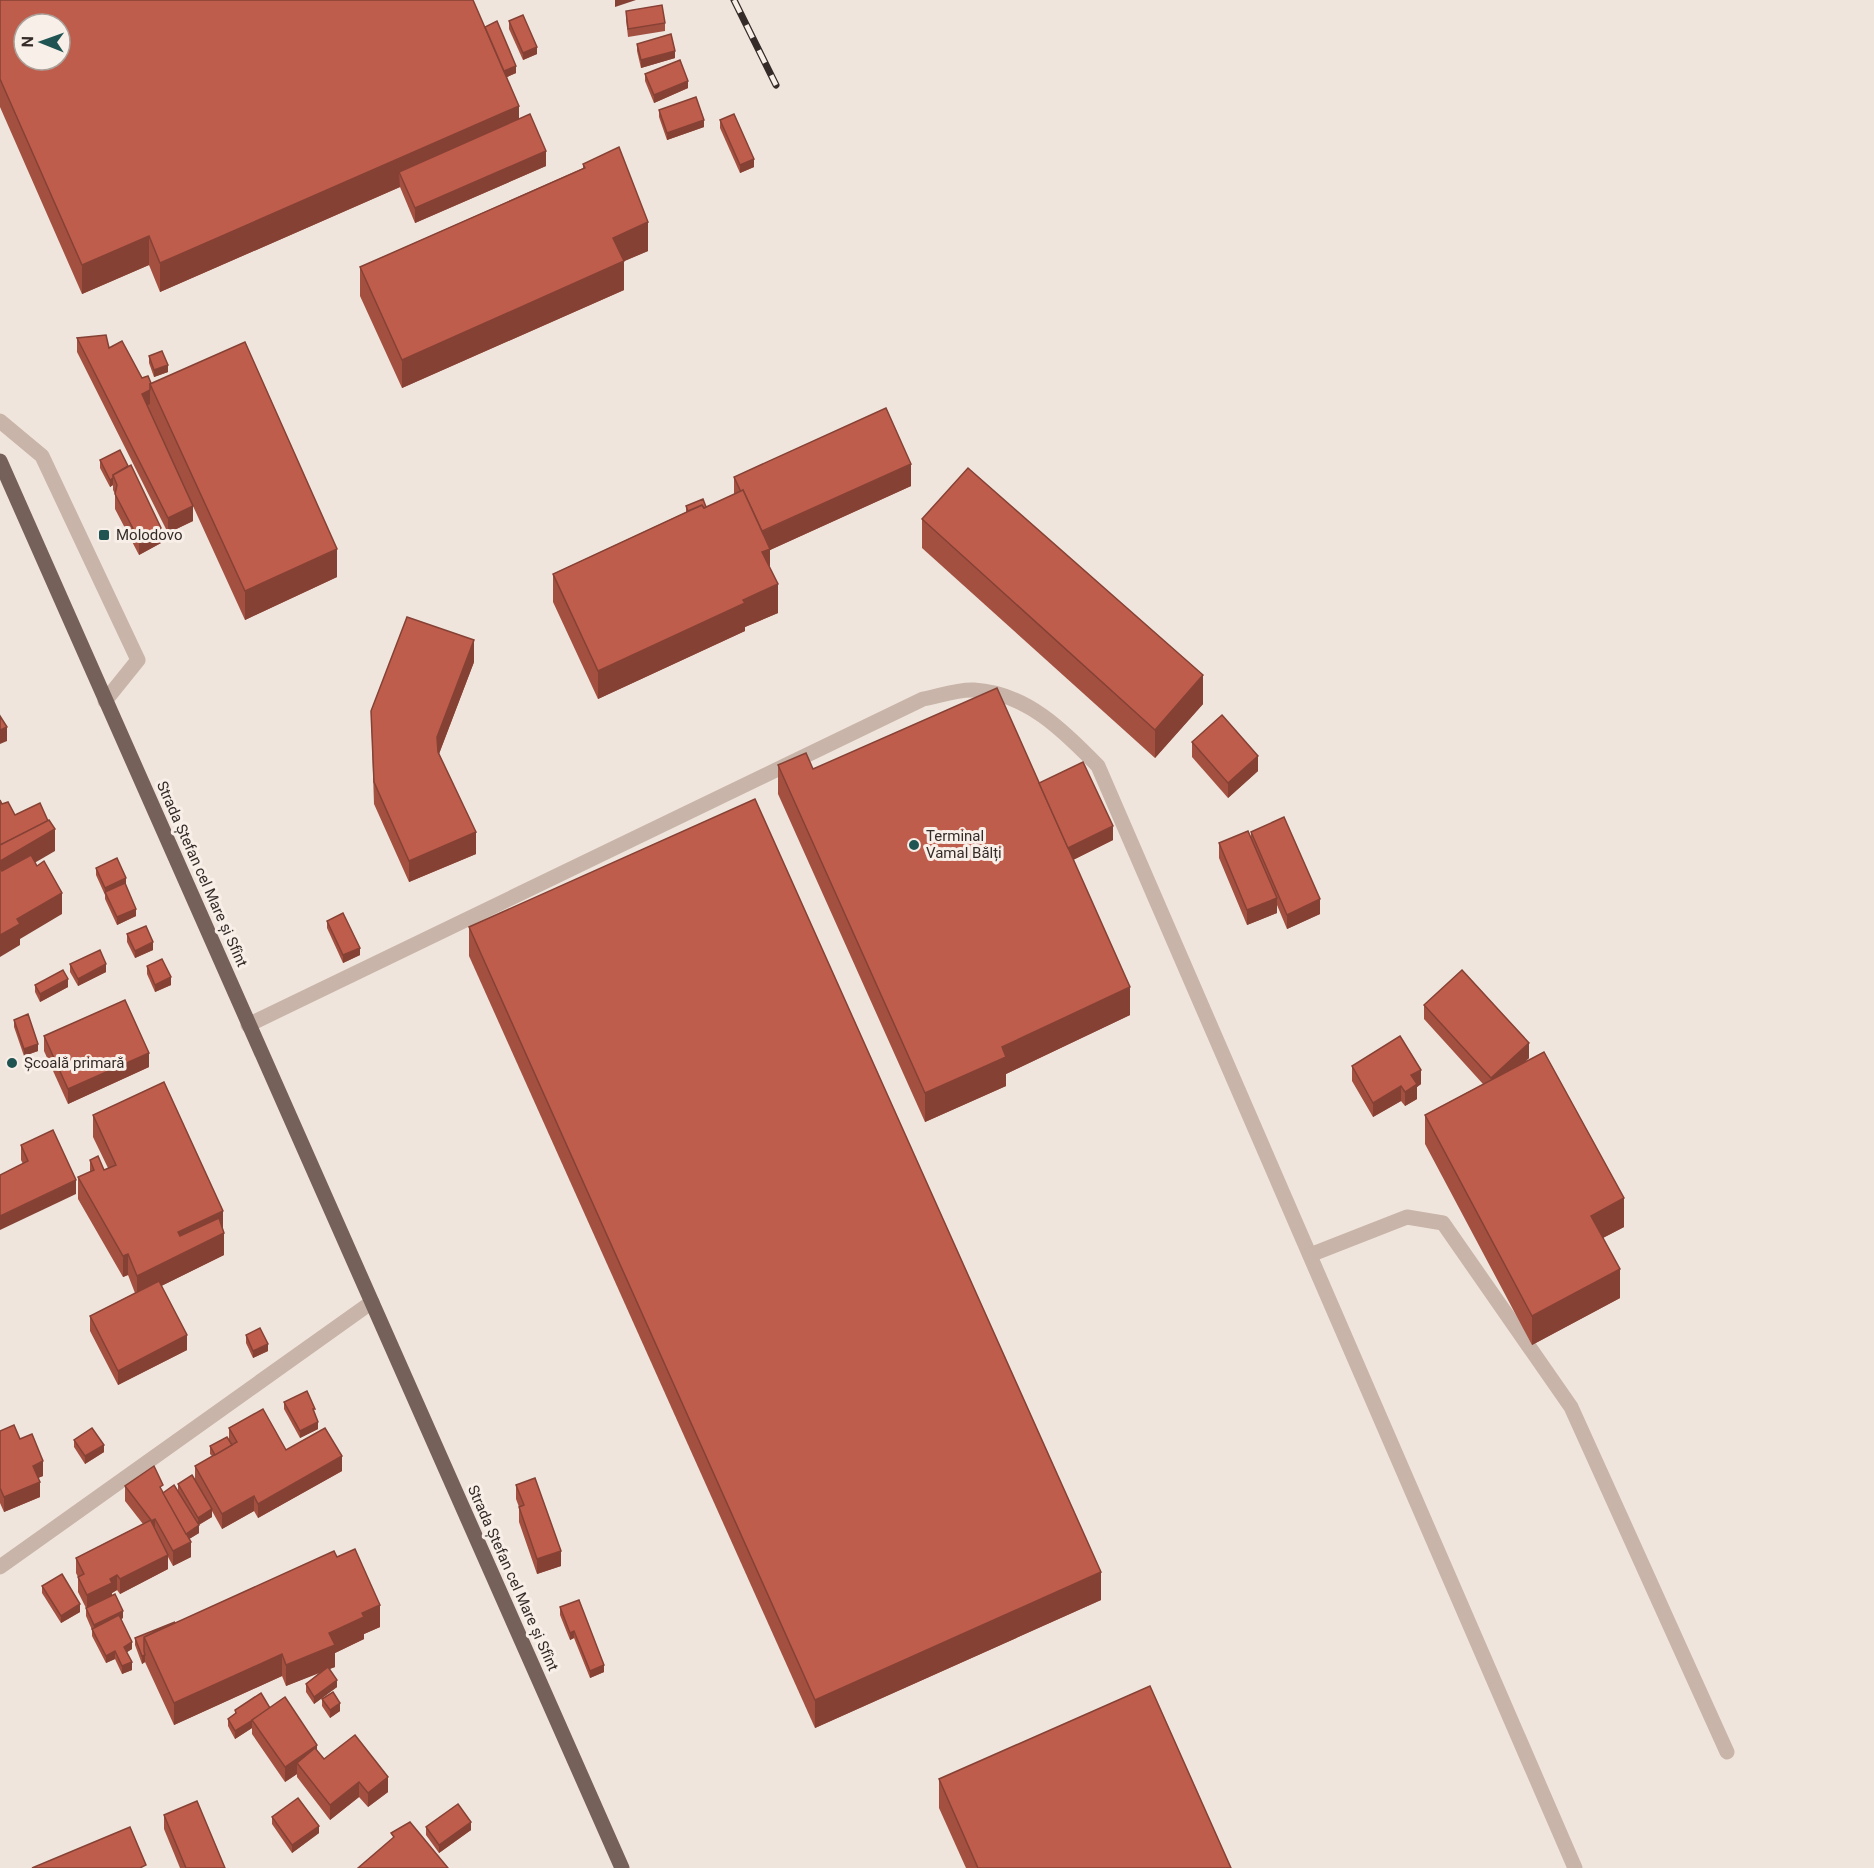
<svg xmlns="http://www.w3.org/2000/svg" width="1874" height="1868" font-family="Roboto,sans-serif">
	<rect width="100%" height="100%" fill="#f0e5dc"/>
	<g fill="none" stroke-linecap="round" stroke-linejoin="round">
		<!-- service -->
		<g stroke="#c8b4a8" stroke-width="15">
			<polyline points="0,421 42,456 138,660 105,701"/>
			<path d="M248 1025 923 699C939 696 958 689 974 690 1026 693 1063 730 1098 766L1575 1868"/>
			<polyline points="1310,1255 1407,1217 1443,1223 1571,1407 1727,1752"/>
		</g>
		<!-- minor -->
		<polyline stroke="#c8b4a8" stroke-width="15" points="0,1567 372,1302"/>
		<!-- primary -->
		<polyline stroke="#76615a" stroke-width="15" points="0,461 622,1868"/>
		<defs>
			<polyline id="rail" points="734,0 776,85"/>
		</defs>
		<!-- rail casing -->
		<use href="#rail" stroke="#352b28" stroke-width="7"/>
		<!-- rail -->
		<use href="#rail" stroke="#f8efe8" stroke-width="4.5" stroke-dasharray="14" stroke-linecap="butt"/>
	</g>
	<!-- wall -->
	<g fill="#a45041">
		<polygon points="0,0 485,27 516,73 507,77 519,119 546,166 415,223 400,187 160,292 149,265 82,294 0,107"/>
		<polygon points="626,11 665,23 665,31 628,37 626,19"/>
		<polygon points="509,21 537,54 523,60 509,29"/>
		<polygon points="637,44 675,58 641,68 637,51"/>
		<polygon points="645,74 688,88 654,103 645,81"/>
		<polygon points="659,110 704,127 667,140 659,117"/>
		<polygon points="720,120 754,167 740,173 720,128"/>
		<polygon points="583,164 648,251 624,261 624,290 402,388 360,296 360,267 583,168"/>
		<polygon points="77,338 109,348 142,378 151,383 337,577 245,620 193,506 193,521 168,533 77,352"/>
		<polygon points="149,356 168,372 154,377 149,363"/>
		<polygon points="120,450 161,543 139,555 115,509 115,494 113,490 113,485 110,487 100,468 100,460"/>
		<polygon points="734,477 911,486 770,550 770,568 778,613 745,627 745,631 598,699 553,602 553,574 686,512 686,506 706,507 734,495"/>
		<polygon points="922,519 1203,704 1155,758 922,548"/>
		<polygon points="474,662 439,754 476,854 409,882 374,804 371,711"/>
		<polygon points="1192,742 1258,771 1228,798 1192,757"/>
		<polygon points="778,765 813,769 1039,783 1113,840 1073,860 1130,1015 1006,1074 1006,1086 925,1122 778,794"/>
		<polygon points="1251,832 1320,914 1287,929 1277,905 1277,913 1247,925 1219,858 1219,843 1251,836"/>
		<polygon points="96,868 126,886 136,916 117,925 105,899 105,895 96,875"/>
		<polygon points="327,921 360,955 343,963 327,928"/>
		<polygon points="469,927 1101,1600 815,1728 469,956"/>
		<polygon points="127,934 153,950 135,958 127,942"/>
		<polygon points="70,964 106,972 78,986 70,972"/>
		<polygon points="147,966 171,985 155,992 147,974"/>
		<polygon points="35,985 68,987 40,1002 35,992"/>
		<polygon points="1424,1005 1529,1058 1525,1062 1624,1227 1603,1238 1620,1298 1532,1345 1425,1144 1425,1115 1483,1084 1424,1019"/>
		<polygon points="14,1020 38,1051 24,1056 14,1027"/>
		<polygon points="44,1036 149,1067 68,1104 44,1051"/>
		<polygon points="1352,1066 1421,1084 1417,1087 1417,1099 1405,1106 1401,1101 1373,1117 1352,1081"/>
		<polygon points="93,1115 223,1229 224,1255 161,1286 187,1350 118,1385 90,1331 90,1316 135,1293 128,1275 123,1277 78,1199 78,1177 90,1172 90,1160 104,1170 108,1168 93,1137"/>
		<polygon points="21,1145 76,1194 23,1164 21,1160"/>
		<polygon points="246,1335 268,1351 253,1358 246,1343"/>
		<polygon points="284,1402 315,1414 318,1429 300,1438 284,1409"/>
		<polygon points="229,1428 342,1471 258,1518 254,1511 222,1529 212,1511 212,1517 199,1525 199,1533 189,1539 191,1557 173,1566 168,1557 168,1569 120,1594 117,1590 112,1593 112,1596 123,1618 121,1619 132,1649 127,1652 132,1670 122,1674 115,1659 106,1663 92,1636 92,1630 86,1616 86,1608 78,1592 78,1577 76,1573 76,1558 143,1524 125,1501 125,1486 163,1493 178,1491 178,1484 195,1480 195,1466 212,1456 210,1454 210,1446 229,1441"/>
		<polygon points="0,1431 20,1439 43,1476 38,1478 40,1497 4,1512 0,1503"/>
		<polygon points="74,1440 104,1452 85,1464 74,1447"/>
		<polygon points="516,1485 561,1566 537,1574 519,1522 519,1507 516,1499"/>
		<polygon points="337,1557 380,1627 364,1634 364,1639 335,1653 335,1667 329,1669 337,1687 314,1704 306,1692 306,1684 320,1672 286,1686 282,1676 174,1725 145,1662 142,1664 135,1645 135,1638 175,1623"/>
		<polygon points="42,1586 80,1612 61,1623 42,1593"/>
		<polygon points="560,1607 604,1672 590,1678 574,1638 570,1640 560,1615"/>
		<polygon points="322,1699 340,1711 330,1718 322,1706"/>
		<polygon points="270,1708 317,1751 324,1759 388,1792 368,1807 359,1797 330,1820 297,1777 297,1774 285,1782 252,1734 252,1728 235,1739 228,1726 228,1719 235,1714 235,1710"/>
		<polygon points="939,1779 1231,1868 966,1868 939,1808"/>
		<polygon points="164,1815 225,1868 180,1868 164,1829"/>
		<polygon points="272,1817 319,1833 292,1853 272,1824"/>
		<polygon points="426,1827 471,1830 439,1853 426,1835"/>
	</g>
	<!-- shaded-wall -->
	<g fill="#864135">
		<polygon points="615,0 636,0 615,7"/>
		<polygon points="537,47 537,54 523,60 523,53"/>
		<polygon points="675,51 675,58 641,68 641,60"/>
		<polygon points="516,66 516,73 500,80 500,72"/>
		<polygon points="688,81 688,88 654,103 654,95"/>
		<polygon points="519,106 519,134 399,172 400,187 160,292 160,263"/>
		<polygon points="704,120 704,127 667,140 667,133"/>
		<polygon points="546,151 546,166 415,223 415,208"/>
		<polygon points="754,159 754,167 740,173 740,165"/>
		<polygon points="648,222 648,251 613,266 613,238"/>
		<polygon points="149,236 149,265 82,294 82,265"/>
		<polygon points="624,261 624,290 402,388 402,360"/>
		<polygon points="168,365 168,372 154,377 154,370"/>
		<polygon points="150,390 150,404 142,409 142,394"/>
		<polygon points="911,464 911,486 770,550 770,578 762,581 759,533"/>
		<polygon points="113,478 113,485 110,487 110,480"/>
		<polygon points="193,506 193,521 168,533 168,518"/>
		<polygon points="161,528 161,543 139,555 139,540"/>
		<polygon points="337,549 337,577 245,620 245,591"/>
		<polygon points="778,584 778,613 745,627 745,631 598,699 598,671 743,600"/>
		<polygon points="474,640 474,662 437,759 437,737"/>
		<polygon points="1203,675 1203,704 1155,758 1155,730"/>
		<polygon points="7,727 7,741 0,744 0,730"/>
		<polygon points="1258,756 1258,771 1228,798 1228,783"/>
		<polygon points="1113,826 1113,840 1063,865 1063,850"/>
		<polygon points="55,829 55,851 0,883 0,852"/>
		<polygon points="476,832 476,854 409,882 409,861"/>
		<polygon points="126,878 126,886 105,892 105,895 105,888"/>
		<polygon points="62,893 62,914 20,939 20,945 0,957 0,935 17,919"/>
		<polygon points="1277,898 1277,913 1247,925 1247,910"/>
		<polygon points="1320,899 1320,914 1287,929 1287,915"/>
		<polygon points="136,909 136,916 117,925 117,917"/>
		<polygon points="153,942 153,950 135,958 135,951"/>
		<polygon points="360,948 360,955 343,963 343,955"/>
		<polygon points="106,964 106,972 78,986 78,979"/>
		<polygon points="171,977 171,985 155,992 155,985"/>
		<polygon points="68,979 68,987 40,1002 40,994"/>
		<polygon points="1130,987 1130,1015 1006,1074 1006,1086 925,1122 925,1093 1002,1047"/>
		<polygon points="1529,1043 1529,1058 1491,1093 1491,1078"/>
		<polygon points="38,1044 38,1051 24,1056 24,1049"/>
		<polygon points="149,1053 149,1067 68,1104 68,1089"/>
		<polygon points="1421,1070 1421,1084 1417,1087 1417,1099 1405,1106 1405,1092 1411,1075"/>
		<polygon points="1401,1086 1401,1101 1373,1117 1373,1103"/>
		<polygon points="76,1180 76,1194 0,1230 0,1216"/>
		<polygon points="1624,1198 1624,1227 1591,1244 1591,1216"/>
		<polygon points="223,1211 223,1233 178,1254 178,1232"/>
		<polygon points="224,1233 224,1255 137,1298 137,1276"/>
		<polygon points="128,1254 128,1275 123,1277 123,1256"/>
		<polygon points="1620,1269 1620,1298 1532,1345 1532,1316"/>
		<polygon points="187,1335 187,1350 118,1385 118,1371"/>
		<polygon points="268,1344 268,1351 253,1358 253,1351"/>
		<polygon points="318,1422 318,1429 300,1438 300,1431"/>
		<polygon points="104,1445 104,1452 85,1464 85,1456"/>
		<polygon points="342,1456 342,1471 258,1518 258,1504"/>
		<polygon points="43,1461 43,1476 33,1480 33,1466"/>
		<polygon points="40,1482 40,1497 4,1512 4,1497"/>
		<polygon points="254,1496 254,1511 222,1529 222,1514"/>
		<polygon points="212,1509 212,1517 198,1525 198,1518"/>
		<polygon points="155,1519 155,1533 151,1521"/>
		<polygon points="199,1525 199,1533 186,1541 186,1534"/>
		<polygon points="191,1542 191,1557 173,1566 173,1551"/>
		<polygon points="561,1551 561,1566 537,1574 537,1559"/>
		<polygon points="168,1555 168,1569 120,1594 120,1579"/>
		<polygon points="1101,1572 1101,1600 815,1728 815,1700"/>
		<polygon points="117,1575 117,1590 112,1593 112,1598 87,1610 87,1595 110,1579"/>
		<polygon points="80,1604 80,1612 61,1623 61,1616"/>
		<polygon points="380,1605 380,1627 364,1634 364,1639 335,1653 335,1667 286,1686 286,1665 329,1633 362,1613"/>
		<polygon points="123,1611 123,1618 94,1633 94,1625"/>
		<polygon points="574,1631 574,1638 570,1640 570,1633"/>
		<polygon points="132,1642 132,1649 124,1654 124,1647"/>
		<polygon points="115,1651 115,1659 106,1663 106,1656"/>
		<polygon points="282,1654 282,1676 174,1725 174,1703"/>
		<polygon points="145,1655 145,1662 142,1664 142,1656"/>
		<polygon points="132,1662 132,1670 122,1674 122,1666"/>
		<polygon points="604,1665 604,1672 590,1678 590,1671"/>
		<polygon points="337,1680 337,1687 314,1704 314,1697"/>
		<polygon points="340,1703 340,1711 330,1718 330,1710"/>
		<polygon points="252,1721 252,1728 235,1739 235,1731"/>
		<polygon points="317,1745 317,1760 297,1763 297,1774 285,1782 285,1767"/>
		<polygon points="388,1777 388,1792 368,1807 368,1793"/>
		<polygon points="359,1782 359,1797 330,1820 330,1805"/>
		<polygon points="471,1822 471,1830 439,1853 439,1845"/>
		<polygon points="319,1826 319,1833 292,1853 292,1845"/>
	</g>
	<!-- building -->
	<g fill="#bf5d4c" stroke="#864135" stroke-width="1.5" fill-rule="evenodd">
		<path d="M0 0H473L519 106 160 263 149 236 82 265 0 79ZM24 24H60V60H24Z"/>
		<polygon points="662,5 665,23 628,29 626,11"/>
		<polygon points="523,15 537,47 523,53 509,21"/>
		<polygon points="497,21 516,66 504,71 485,27"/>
		<polygon points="671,34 675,51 641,60 637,44"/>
		<polygon points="680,60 688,81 654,95 645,74"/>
		<polygon points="696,97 704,120 667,133 659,110"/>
		<polygon points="530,114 546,151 415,208 399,172"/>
		<polygon points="734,114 754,159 740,165 720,120"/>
		<polygon points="619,147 648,222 613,238 624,261 402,360 360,267 585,168 583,164"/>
		<polygon points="106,335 109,348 122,341 142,378 148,376 151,383 150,384 150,390 142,394 193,506 168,518 77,338"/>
		<polygon points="245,342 337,549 245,591 150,384"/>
		<polygon points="162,351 168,365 154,370 149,356"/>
		<polygon points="886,408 911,464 762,531 743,490 741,492 734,477"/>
		<polygon points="120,450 128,466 113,475 113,478 110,480 100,460"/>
		<polygon points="131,465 161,528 139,540 115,494 117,485 113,475"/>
		<polygon points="968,468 1203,675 1155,730 922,519"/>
		<polygon points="743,490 770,549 762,552 778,584 743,600 745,603 598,671 553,574 702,505 704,508"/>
		<polygon points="703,499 706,507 704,508 702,505 688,511 686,506"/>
		<polygon points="407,617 474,640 437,737 438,752 476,832 409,861 374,782 371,711"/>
		<polygon points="997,688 1130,987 1002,1047 1006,1057 925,1093 778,765 806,753 813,769"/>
		<polygon points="1222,715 1258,756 1228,783 1192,742"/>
		<polygon points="0,716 7,727 0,730"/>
		<polygon points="1083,762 1113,826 1068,848 1039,783"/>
		<polygon points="755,799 1101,1572 815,1700 469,927"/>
		<polygon points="0,800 2,804 8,802 15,815 40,803 48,821 0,845"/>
		<polygon points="1284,817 1320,899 1287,915 1251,832"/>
		<polygon points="49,820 55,829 0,861 0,845"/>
		<polygon points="1248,831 1277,898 1247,910 1219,843"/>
		<polygon points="31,855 37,866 44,861 62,893 17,919 20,924 0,935 0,867 2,871"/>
		<polygon points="117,858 126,878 105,888 96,868"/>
		<polygon points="125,883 136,909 117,917 105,892"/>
		<polygon points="343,913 360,948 343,955 327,921"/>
		<polygon points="146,926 153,942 135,951 127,934"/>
		<polygon points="100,950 106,964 78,979 70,964"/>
		<polygon points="162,959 171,977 155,985 147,966"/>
		<polygon points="63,970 68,979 40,994 35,985"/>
		<polygon points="1462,970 1529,1043 1491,1078 1424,1005"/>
		<polygon points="125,1000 149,1053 68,1089 44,1036"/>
		<polygon points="28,1014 38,1044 24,1049 14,1020"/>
		<polygon points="1400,1036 1421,1070 1411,1075 1417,1084 1405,1092 1401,1086 1373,1103 1352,1066"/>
		<polygon points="1544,1052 1624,1198 1591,1216 1620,1269 1532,1316 1425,1115"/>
		<polygon points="164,1082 223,1211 178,1232 180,1236 219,1218 224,1233 137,1276 128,1254 123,1256 78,1177 94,1170 90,1160 98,1156 104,1170 116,1165 93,1115"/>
		<polygon points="53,1130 76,1180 0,1216 0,1175 28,1161 21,1145"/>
		<polygon points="159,1281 187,1335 118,1371 90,1316"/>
		<polygon points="260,1328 268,1344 253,1351 246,1335"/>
		<polygon points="307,1391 315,1409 313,1409 318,1422 300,1431 284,1402"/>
		<polygon points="263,1409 286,1450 325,1428 342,1456 258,1504 254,1496 222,1514 195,1466 237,1442 229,1428"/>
		<polygon points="14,1425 20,1439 32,1434 43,1461 33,1466 40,1482 4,1497 0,1488 0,1431"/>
		<polygon points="92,1428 104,1445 85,1456 74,1440"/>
		<polygon points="227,1437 232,1445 215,1455 210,1446"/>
		<polygon points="154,1466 163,1485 160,1487 191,1542 173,1551 155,1519 151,1521 168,1555 120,1579 117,1575 110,1579 112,1583 87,1595 78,1577 84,1574 76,1558 151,1520 125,1486"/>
		<polygon points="192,1475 212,1509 198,1518 178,1484"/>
		<polygon points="535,1478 561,1551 537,1559 519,1507 524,1505 516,1485"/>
		<polygon points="174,1485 199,1525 186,1534 163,1493"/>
		<polygon points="355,1549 380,1605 362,1613 364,1617 329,1633 335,1645 286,1665 282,1654 174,1703 144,1637 334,1551 337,1557"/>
		<polygon points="62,1574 80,1604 61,1616 42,1586"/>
		<polygon points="115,1594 123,1611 94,1625 86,1608"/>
		<polygon points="579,1600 604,1665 590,1671 574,1631 570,1633 560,1607"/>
		<polygon points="119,1615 132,1642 124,1647 132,1662 122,1666 115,1651 106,1656 92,1629"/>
		<polygon points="175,1622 144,1637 144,1651 145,1655 142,1656 135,1638"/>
		<polygon points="328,1667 337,1680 314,1697 306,1684"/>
		<polygon points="1150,1686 1231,1868 978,1868 939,1779"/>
		<polygon points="333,1692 340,1703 330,1710 322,1699"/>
		<polygon points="261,1693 270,1708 253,1720 235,1731 228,1719 236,1713 235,1710"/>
		<polygon points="285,1697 317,1745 285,1767 252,1720"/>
		<polygon points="355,1735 388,1777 368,1793 359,1782 330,1805 297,1763 315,1748 324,1759"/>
		<polygon points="298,1798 319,1826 292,1845 272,1817"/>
		<polygon points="197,1801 225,1868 186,1868 164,1815"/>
		<polygon points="458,1804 471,1822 439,1845 426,1827"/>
		<polygon points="410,1822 448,1868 358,1868 394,1837 391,1833"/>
		<polygon points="130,1827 146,1865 140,1868 32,1868"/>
	</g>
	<!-- markers -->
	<g fill="#205453" stroke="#f8efe8" stroke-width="2">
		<rect x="98" y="529" width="12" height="12" rx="3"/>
		<circle cx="914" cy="845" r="6"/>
		<circle cx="12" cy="1063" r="6"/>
	</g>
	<g text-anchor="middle" stroke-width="6" stroke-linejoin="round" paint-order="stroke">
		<!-- poi labels -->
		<g font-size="15" fill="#352b28" stroke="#f8efe8" text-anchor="start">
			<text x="116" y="540">Molodovo</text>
			<text x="926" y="841">Terminal<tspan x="926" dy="17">Vamal Bălți</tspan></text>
			<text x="24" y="1068">Școală primară</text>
		</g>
		<!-- street labels -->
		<g font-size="15" fill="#352b28" stroke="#f8efe8">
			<text transform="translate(202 874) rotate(66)" y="5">Strada Ștefan cel Mare și Sfînt</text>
			<text transform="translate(513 1578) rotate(66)" y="5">Strada Ștefan cel Mare și Sfînt</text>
		</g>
	</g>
	<!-- north arrow -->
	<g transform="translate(42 42) rotate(271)"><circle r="28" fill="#f8efe8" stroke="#aaa19b" stroke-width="1.5"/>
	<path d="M0-4.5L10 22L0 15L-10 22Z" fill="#205453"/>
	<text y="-9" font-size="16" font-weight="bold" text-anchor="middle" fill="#352b28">N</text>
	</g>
</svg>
